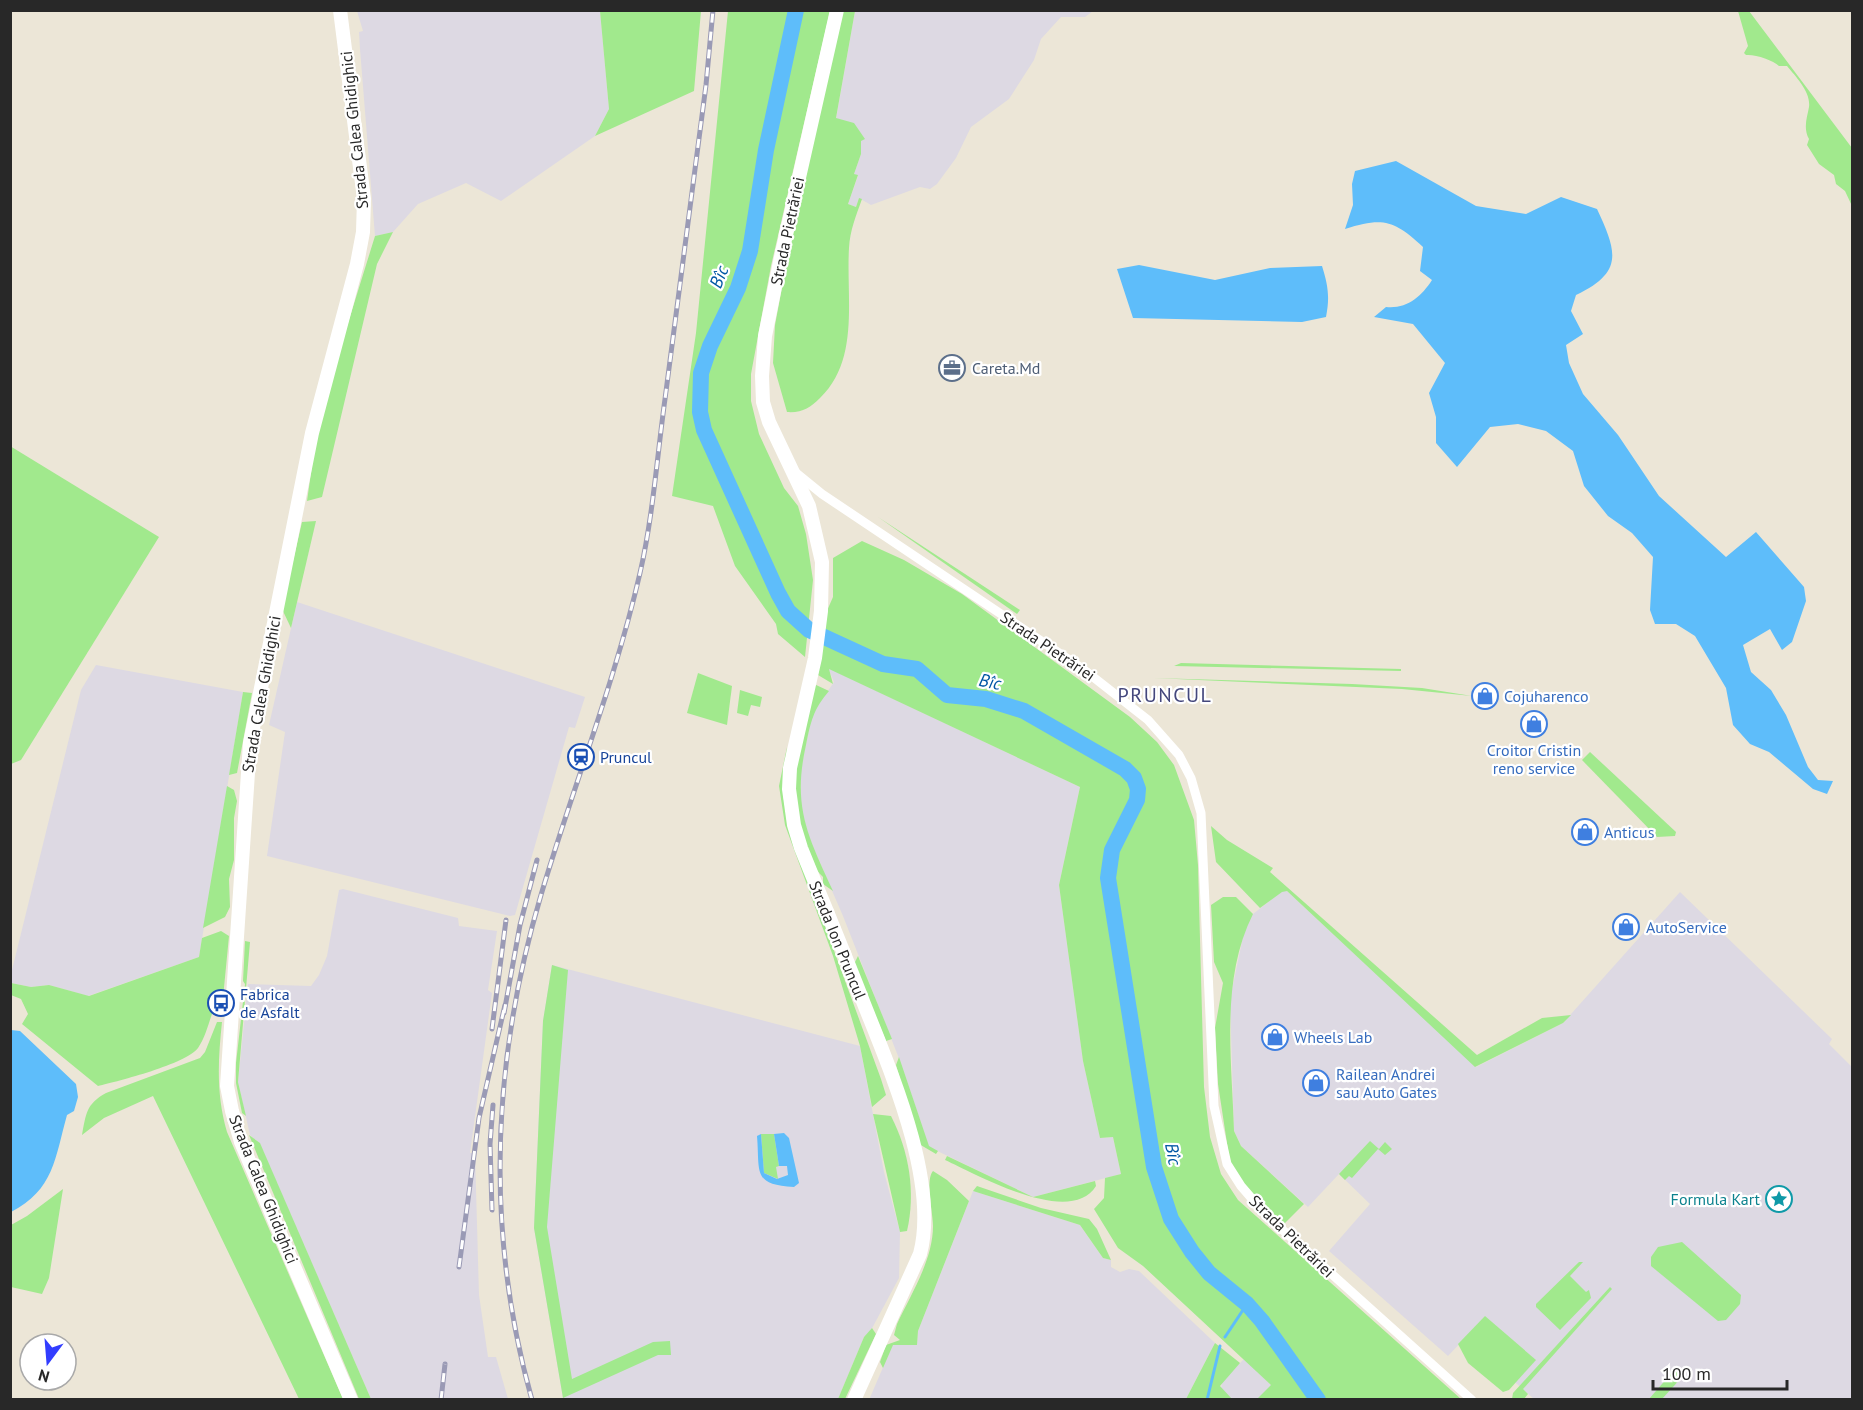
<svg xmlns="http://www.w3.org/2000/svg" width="1863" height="1410" font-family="'PT Sans',sans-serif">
	<rect width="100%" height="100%" fill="#ece6d7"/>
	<!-- industrial -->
	<g fill="#ddd9e3">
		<polygon points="357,11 600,11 609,109 595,136 501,201 466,183 418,204 393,232 375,236 360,49 359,32 363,31"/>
		<polygon points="855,11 1093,11 1085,17 1061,17 1041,39 1034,60 1009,99 971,127 956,158 937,184 930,189 920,187 871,205 859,198 856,207 848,204 858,176 854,174 861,154 861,140 836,119"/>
		<polygon points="297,602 585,697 575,728 569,727 515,915 510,916 267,856 285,732 269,725"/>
		<polygon points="96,665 243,692 199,957 88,996 49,985 31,987 11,983 11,974 81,690"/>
		<polygon points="828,668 1080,787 1059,885 1083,1061 1100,1138 1113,1137 1121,1174 1033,1197 929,1147 900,1061 843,916 810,840 801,810 801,769 812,714 834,682"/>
		<polygon points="343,889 458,918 459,926 497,931 488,990 492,993 470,1153 475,1153 479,1295 488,1357 496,1357 508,1399 371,1399 260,1144 250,1135 238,1082 248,984 311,986 319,975 327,956 339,890"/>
		<polygon points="1282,891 1287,891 1476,1067 1563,1023 1680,892 1832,1039 1829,1044 1852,1067 1852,1399 1534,1399 1465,1338 1448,1356 1329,1251 1370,1204 1339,1174 1308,1207 1241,1146 1234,1131 1230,999 1245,927 1253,914"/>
		<polygon points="552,965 860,1046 884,1172 900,1232 899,1278 870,1332 864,1337 838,1399 563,1398 534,1228 543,1021"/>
		<polygon points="973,1191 1080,1225 1103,1258 1111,1260 1111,1267 1120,1272 1129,1269 1139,1271 1215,1343 1186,1399 869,1400 893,1344 917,1344 918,1331"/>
		<polygon points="1244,1359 1272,1386 1257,1400 1232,1399 1221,1390 1222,1382"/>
	</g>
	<!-- green -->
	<g fill="#a1e98d">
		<polygon points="600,11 701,11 694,91 595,136 609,109"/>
		<polygon points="728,11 830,11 771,266 751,374 751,401 759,434 784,488 798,506 806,534 813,580 805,657 778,634 776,624 735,566 713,506 672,496 696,333"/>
		<path d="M843 11H855L836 118 854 123 865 139 861 141V154L854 174 858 175 848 204 856 207 859 198 862 199C856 216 850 230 849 248 846 298 860 360 820 398 810 408 802 413 787 412L773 363 775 325 793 229Z"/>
		<path d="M1738 11H1749L1852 148V206L1845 191 1836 184 1834 175 1819 164 1807 145 1809 139C1803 128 1807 118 1809 107 1811 92 1796 77 1787 66H1779C1773 60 1755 54 1746 55L1744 53 1748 46Z"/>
		<polygon points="393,232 377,264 322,497 307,501 314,452 335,365 375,236"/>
		<polygon points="10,446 159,537 21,760 11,764"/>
		<polygon points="878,517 1020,610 1017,614"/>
		<polygon points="316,521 291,628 282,609 302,522"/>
		<polygon points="862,541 904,560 962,594 1130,717 1157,742 1174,765 1194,820 1198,865 1204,1087 1210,1137 1221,1174 1238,1200 1461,1399 1257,1399 1271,1385 1143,1266 1118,1248 1094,1209 1104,1198 1105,1178 1121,1174 1113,1137 1100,1138 1083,1061 1059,885 1080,787 829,669 833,684 818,675 826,613 833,597 833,558"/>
		<polygon points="1181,663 1401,669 1401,671 1174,666"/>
		<polygon points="698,673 732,686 727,725 687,713"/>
		<polygon points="1154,678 1352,684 1422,688 1472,696 1402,689"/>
		<path d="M814 684 829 691C813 710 811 721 806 745 792 807 808 836 833 891L823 884V877C813 868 811 857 806 845 785 785 800 743 814 684Z"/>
		<polygon points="740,690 762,697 760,707 751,705 748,716 737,713"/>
		<polygon points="243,692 252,693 237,773 229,775"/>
		<polygon points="787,747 783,794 788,825 881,1079 886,1095 872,1107 860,1046 833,956 785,825 779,786"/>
		<polygon points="1590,752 1676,832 1675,836 1657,837 1582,760"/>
		<polygon points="227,786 234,790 237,801 234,818 234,860 229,879 230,907 225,917 203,928"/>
		<polygon points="1211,826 1227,840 1273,868 1270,872 1477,1055 1542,1018 1571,1015 1563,1023 1475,1067 1287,891 1282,892 1260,908 1216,862"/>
		<path d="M1223 897H1236L1253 914C1220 980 1232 1059 1234 1131L1241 1146 1304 1204 1284 1224 1241 1182 1230 1163 1218 1084 1215 1028 1223 983 1214 962 1211 905Z"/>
		<path d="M221 931 229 936 222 1008 212 1014C208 1025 205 1038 198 1048 186 1064 119 1081 98 1086L22 1024 28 1014 21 999 11 995V983L31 987 49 985 89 996 199 957 202 938Z"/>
		<polygon points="245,941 250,942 238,1082 246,1116 242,1113 236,1083 236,1063 245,984 243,981"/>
		<polygon points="858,956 892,1039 886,1041 854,964"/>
		<polygon points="552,965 568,970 547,1227 572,1379 653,1342 670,1341 671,1355 658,1355 563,1398 534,1228 543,1021"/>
		<path d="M217 1022H222C218 1060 216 1094 227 1132L343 1399H299L153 1096 104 1118 82 1135C86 1114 86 1104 106 1093L200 1058 205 1052Z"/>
		<polygon points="899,1057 929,1146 938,1151 936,1154 919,1144 896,1065"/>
		<path d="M873 1114 891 1116C909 1151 916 1192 907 1231L900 1232Z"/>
		<polygon points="761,1134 774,1134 779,1166 776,1167 778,1179 764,1173"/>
		<polygon points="249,1135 260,1143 371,1399 359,1399"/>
		<polygon points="1370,1141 1379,1149 1385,1142 1392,1149 1385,1155 1378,1149 1352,1178 1349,1176 1345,1180 1339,1174"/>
		<path d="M947 1156 1033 1197 1095 1181 1096 1186C1070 1228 976 1174 945 1160Z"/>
		<path d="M933 1171 947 1180 969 1201 918 1331 917 1345H893L883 1368 880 1362 886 1345 900 1340 894 1335 897 1324C911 1294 933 1260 933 1226 933 1213 925 1180 933 1171Z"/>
		<polygon points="977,1186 1041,1208 1089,1219 1097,1229 1111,1260 1103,1258 1080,1225 973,1191"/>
		<polygon points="63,1189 49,1278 42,1294 11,1287 11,1225 27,1216"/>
		<polygon points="1682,1242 1741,1295 1740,1304 1726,1320 1718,1321 1651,1266 1651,1257 1658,1247"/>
		<polygon points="1579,1262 1583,1262 1570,1276 1586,1292 1589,1290 1591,1298 1560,1330 1536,1307 1536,1304"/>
		<polygon points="1610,1287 1612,1289 1523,1389 1528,1394 1524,1399 1512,1399 1513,1393"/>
		<polygon points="1485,1316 1536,1360 1509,1390 1503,1392 1468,1363 1458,1344"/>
		<polygon points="872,1328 876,1334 845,1399 838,1399 864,1337"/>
		<polygon points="1215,1343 1240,1363 1220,1386 1232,1399 1186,1399"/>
		<polygon points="1675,1369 1683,1376 1662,1399 1649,1399"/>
	</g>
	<!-- water -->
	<g fill="#5ebdfa">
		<path d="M1396 161 1476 206 1526 214 1561 197 1597 209C1617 252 1624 272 1576 295L1571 311 1583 334 1566 345 1569 363 1583 394 1618 435 1659 496 1726 557 1756 532 1804 587 1806 601 1792 642 1782 650 1770 629 1743 645 1751 672 1771 690 1786 715 1808 767 1818 780 1833 781 1827 794 1813 789 1769 752 1750 744 1733 725 1726 688 1695 636 1676 624H1655L1650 610 1653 557 1632 533 1608 516 1584 486 1573 451 1546 431 1518 424 1490 427 1457 467 1436 443V417L1429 393 1445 363 1413 324 1374 317 1386 307C1407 309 1421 297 1432 280L1420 271 1423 247C1394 220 1383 217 1345 229L1353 205 1352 184 1355 171Z"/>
		<path d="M1139 265 1215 280 1270 268 1322 266C1328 285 1330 297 1326 317L1302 322 1133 318 1117 269Z"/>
		<path d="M11 1030 20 1031 76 1084 78 1097 74 1111 67 1115C55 1158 54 1190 11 1212Z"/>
		<path d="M784 1133 789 1138 799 1183 794 1187C752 1185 760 1172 757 1136L761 1134 764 1173 777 1179 788 1175 787 1166H779L774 1134Z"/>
	</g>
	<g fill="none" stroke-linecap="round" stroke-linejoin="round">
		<!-- stream -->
		<g stroke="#5ebdfa" stroke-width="3">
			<polyline points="1225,1337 1247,1304"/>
			<polyline points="1207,1400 1220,1346"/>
		</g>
		<!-- river -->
		<polyline stroke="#5ebdfa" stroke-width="16" points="796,10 766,150 750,251 738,288 710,346 701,373 700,412 704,430 778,593 788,611 809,630 883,664 917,669 947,695 986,699 1024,711 1125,769 1134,778 1138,789 1137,800 1112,850 1108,878 1154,1167 1171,1219 1192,1252 1209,1273 1247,1304 1262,1321 1318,1400"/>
		<!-- street -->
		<polyline stroke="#fff" stroke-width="9" points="795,472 822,494 1083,669 1148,720 1179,755 1191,778 1201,813 1214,1106 1227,1164 1241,1186 1266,1215 1472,1400"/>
		<!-- secondary -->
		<g stroke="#fff" stroke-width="14">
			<polyline points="340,10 364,199 363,232 357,264 312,433 250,743 227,1086 232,1111 241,1142 351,1400"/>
			<path d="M837 10 781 257 765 336 762 376 763 402 769 422 809 506 822 562 821 611 815 658 790 768 789 789 794 825 801 848C822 900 844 952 864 1004 891 1072 939 1182 920 1254L854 1400"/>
		</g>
		<defs>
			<g id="rail">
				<polyline points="504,1013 520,925 537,860"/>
				<polyline points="492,1029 506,920"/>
				<polyline points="492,1210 490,1144 493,1105"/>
				<polyline points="459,1267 479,1118 505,1005"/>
				<polyline points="441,1400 445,1364"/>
				<path d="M532 1400C485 1232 492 1061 541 895 573 787 615 682 640 573 653 516 657 457 665 399 679 294 692 190 706 85L713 10"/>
			</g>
		</defs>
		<!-- rail casing -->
		<use href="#rail" stroke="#9a9ab5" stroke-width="5"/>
		<!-- rail -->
		<use href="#rail" stroke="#fff" stroke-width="3" stroke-dasharray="9" stroke-linecap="butt"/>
	</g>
	<!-- icons -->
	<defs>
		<symbol id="office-ring" viewBox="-11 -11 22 22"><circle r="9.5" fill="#fff" stroke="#5c6f8a" stroke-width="1.5"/><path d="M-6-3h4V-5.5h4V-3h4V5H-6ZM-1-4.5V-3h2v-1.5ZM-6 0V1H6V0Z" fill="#5c6f8a"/></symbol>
		<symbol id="shop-ring" viewBox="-11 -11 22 22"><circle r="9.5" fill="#fff" stroke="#3f7fe0" stroke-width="1.5"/><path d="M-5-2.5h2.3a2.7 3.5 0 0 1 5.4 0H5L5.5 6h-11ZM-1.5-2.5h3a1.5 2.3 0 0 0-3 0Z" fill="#3f7fe0"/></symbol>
		<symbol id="station-ring" viewBox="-11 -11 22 22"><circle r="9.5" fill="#fff" stroke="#1a4fb4" stroke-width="1.5"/><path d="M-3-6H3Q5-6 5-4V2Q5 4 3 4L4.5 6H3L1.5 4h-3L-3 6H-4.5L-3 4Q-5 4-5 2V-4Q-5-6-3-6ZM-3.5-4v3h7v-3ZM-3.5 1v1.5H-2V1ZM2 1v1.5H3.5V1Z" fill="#1a4fb4"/></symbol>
		<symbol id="bus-ring" viewBox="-11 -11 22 22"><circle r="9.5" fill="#fff" stroke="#1a4fb4" stroke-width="1.5"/><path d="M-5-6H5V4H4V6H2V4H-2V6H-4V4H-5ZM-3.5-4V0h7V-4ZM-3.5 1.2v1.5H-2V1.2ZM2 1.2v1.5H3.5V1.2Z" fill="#1a4fb4"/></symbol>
		<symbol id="sight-ring" viewBox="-11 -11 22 22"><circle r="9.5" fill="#fff" stroke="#0f9aa8" stroke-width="1.5"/><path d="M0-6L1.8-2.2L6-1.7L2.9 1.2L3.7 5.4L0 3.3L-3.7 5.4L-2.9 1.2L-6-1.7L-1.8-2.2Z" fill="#0f9aa8"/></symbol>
	</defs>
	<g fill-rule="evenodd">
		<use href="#office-ring" x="937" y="353" width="30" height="30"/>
		<use href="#shop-ring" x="1470" y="681" width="30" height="30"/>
		<use href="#shop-ring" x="1519" y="709" width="30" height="30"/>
		<use href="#station-ring" x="566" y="742" width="30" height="30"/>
		<use href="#shop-ring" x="1570" y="817" width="30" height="30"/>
		<use href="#shop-ring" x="1611" y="912" width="30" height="30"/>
		<use href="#bus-ring" x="206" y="988" width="30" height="30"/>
		<use href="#shop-ring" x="1260" y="1022" width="30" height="30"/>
		<use href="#shop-ring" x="1301" y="1068" width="30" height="30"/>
		<use href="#sight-ring" x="1764" y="1184" width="30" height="30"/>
	</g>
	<g text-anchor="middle" stroke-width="4.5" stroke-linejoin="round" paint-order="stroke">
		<!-- street labels -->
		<g font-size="16" fill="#282828" stroke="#fff">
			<text transform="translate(354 130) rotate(-96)" y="6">Strada Calea Ghidighici</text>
			<text transform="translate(787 231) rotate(-78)" y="6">Strada Pietrăriei</text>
			<text transform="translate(1048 646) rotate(34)" y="6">Strada Pietrăriei</text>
			<text transform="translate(261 694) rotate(-80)" y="6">Strada Calea Ghidighici</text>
			<text transform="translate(838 940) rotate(68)" y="6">Strada Ion Pruncul</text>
			<text transform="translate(264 1189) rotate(68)" y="6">Strada Calea Ghidighici</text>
			<text transform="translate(1292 1236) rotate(44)" y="6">Strada Pietrăriei</text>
		</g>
		<!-- service labels -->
		<g font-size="16" fill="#4e5e75" stroke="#fff" text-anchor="start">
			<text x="972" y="374">Careta.Md</text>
		</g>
		<!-- shop labels -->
		<g font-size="16" fill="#366cbe" stroke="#fff" text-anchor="start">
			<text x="1504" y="702">Cojuharenco</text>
			<text x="1534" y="756" text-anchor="middle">Croitor Cristin<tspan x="1534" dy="18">reno service</tspan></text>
			<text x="1604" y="838">Anticus</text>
			<text x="1646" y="933">AutoService</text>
			<text x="1294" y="1043">Wheels Lab</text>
			<text x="1336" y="1080">Railean Andrei<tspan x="1336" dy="18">sau Auto Gates</tspan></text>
		</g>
		<!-- transit labels -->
		<g font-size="16" fill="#164399" stroke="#fff" text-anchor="start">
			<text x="600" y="763">Pruncul</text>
			<text x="240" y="1000">Fabrica<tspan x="240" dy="18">de Asfalt</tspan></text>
		</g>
		<!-- culture labels -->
		<g font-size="16" fill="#0d838f" stroke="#fff" text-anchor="end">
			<text x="1760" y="1205">Formula Kart</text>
		</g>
		<!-- water labels -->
		<g font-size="18" font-style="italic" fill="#0056a4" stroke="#fff">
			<text transform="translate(719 277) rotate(-68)" y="6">Bîc</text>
			<text transform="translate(990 682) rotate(12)" y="6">Bîc</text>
			<text transform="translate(1173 1154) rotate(79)" y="6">Bîc</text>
		</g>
		<!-- quarter labels -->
		<g font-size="20" letter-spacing="1.5" fill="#44477c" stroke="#fff">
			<text x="1165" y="702">PRUNCUL</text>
		</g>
	</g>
	<!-- border -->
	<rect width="1863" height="1410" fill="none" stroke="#282828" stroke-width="24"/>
	<!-- north arrow -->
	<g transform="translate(48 1362) rotate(196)"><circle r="28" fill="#ffffff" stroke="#a9a9a9" stroke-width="1.5"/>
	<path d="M0-4.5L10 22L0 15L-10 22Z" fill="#323dff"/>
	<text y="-9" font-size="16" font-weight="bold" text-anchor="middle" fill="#282828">N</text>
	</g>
	<!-- scale -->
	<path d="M1653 1380v9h134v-9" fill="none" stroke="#282828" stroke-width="3"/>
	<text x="1662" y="1380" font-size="18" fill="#282828" stroke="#ffffff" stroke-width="4.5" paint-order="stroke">100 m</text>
</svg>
